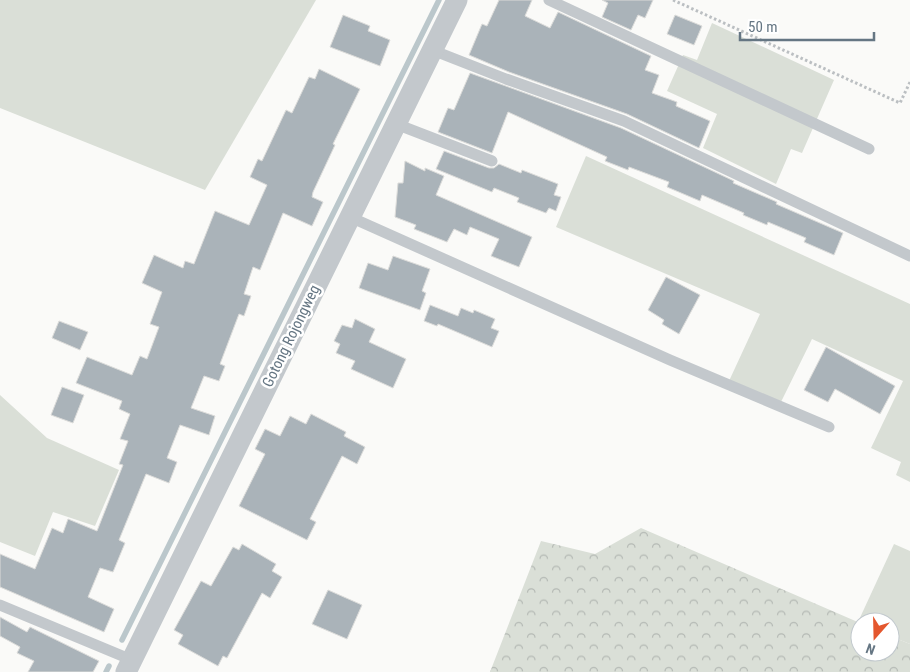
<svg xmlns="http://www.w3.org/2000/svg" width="910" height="672" font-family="'Roboto Condensed',sans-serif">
	<defs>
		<pattern id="forest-crowns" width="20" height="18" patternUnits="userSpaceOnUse" patternTransform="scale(1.25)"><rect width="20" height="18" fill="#dadfd7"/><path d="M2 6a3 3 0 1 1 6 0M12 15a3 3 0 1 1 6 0" fill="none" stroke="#b4b9b4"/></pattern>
	</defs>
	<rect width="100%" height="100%" fill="#fafaf8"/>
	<!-- green -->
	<g fill="#dadfd7">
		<polygon points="0,0 316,0 205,190 0,108"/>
		<polygon points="712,23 834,80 802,153 791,149 776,184 703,148 717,114 667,91 683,55 697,60"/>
		<polygon points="586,156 910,304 910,482 896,475 901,462 871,448 903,381 812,339 780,404 729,381 760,314 556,227"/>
		<polygon points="0,395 47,438 119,470 95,526 53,512 35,556 0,542"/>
		<polygon points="894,544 910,551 910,644 890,636 890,622 858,622"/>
	</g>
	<!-- forest -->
	<polygon fill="url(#forest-crowns)" points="641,528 860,623 860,652 890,652 890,636 910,644 910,672 490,672 541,541 595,554"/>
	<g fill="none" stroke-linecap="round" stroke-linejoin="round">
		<!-- stream -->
		<g stroke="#bbc7cb" stroke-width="5.5">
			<polyline points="122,640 439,0"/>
			<polyline points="106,672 109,666"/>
		</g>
	</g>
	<!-- building -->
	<g fill="#aab3b9" stroke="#dcdcda">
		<polygon points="499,0 532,0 525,16 550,28 558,12 651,56 645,70 659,75 652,93 677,102 676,106 710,121 699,148 627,114 509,72 469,55 482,24 487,26"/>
		<polygon points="602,0 653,0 645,18 638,15 631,30 602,17 608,3"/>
		<polygon points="343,15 370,26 368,31 390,40 380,66 330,47"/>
		<polygon points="675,15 702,26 694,45 667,34"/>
		<polygon points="319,69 360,89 333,144 335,145 313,192 312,197 323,202 312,226 283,213 260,270 253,267 244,294 251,296 244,316 239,314 220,364 225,366 219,381 204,376 191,408 215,416 209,435 180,425 167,458 177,462 169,483 146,474 119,540 125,543 113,572 100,568 88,597 114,609 104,632 0,587 0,554 35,569 52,528 63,533 68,519 97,531 123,465 119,464 128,441 120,439 130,414 119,409 122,401 76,383 87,357 132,375 140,356 147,359 159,327 150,324 162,292 142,283 154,255 183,268 185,261 194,264 215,211 249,225 267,185 250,177 258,159 262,161 286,110 292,113 309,77 315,79"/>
		<polygon points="470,73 621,128 734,181 733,183 777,202 776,204 843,233 834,255 804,242 806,238 768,222 767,225 743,215 744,213 702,195 700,201 667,187 669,182 629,167 628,170 605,161 607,157 508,112 492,153 438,132 448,108 454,110"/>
		<polygon points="444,151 489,168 494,168 499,164 521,173 522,170 558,184 554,195 561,197 556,211 549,208 546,213 517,202 519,198 494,188 492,192 436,169"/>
		<polygon points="405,161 425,171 425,168 444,176 436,195 532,237 519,267 491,256 499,239 470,227 467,235 454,229 447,242 414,229 416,225 395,217 398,183 403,183"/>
		<polygon points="393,256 430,269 422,291 426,293 420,310 359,288 368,263 388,270"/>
		<polygon points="666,277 700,295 679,334 662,324 664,320 648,310"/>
		<polygon points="430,305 458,316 461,308 473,313 474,310 495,319 491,328 499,331 492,347 438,324 437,326 424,321"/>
		<polygon points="355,319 375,329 369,342 406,359 393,388 351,369 355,361 336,353 340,344 334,341 342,325 352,328"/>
		<polygon points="59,321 88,332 80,350 52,338"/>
		<polygon points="826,347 895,386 880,414 835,389 828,402 804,390"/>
		<polygon points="62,387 84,395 73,423 51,415"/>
		<polygon points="311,414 346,432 344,436 365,447 357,464 342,456 310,519 316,522 307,540 239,506 265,454 255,449 265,429 280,436 290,416 306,424"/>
		<polygon points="242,544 276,564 272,571 282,577 270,598 262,593 227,658 223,656 218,666 178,644 183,635 174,630 201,581 211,586 233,547 239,550"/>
		<polygon points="328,590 362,605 347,639 312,624"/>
		<polygon points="0,617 27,632 30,627 99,661 93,672 28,672 34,661 17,653 20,647 0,636"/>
	</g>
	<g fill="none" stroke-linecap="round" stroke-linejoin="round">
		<!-- path -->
		<polyline stroke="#bbbfc2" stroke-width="3" stroke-dasharray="2.5 2.5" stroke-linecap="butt" points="673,0 900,103 910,82"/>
		<!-- service -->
		<g stroke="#c3c8cc" stroke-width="11">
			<polyline points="549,0 869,149"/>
			<polyline points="432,50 506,79 624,121 910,256"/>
			<polyline points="396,124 492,161"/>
			<polyline points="350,217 670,360 829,427"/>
			<polyline points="0,605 132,660"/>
		</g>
		<!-- minor -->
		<polyline stroke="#c3c8cc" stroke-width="21" points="126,672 457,0"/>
	</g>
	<g text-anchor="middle" stroke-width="5" stroke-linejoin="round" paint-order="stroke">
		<!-- street labels -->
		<g font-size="15" fill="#657683" stroke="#fff">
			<text transform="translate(291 336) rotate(-64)" y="5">Gotong Rojongweg</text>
		</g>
	</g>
	<!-- north arrow -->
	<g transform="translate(875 637) rotate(200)"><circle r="24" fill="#ffffff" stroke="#c1c8cd"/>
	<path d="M0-4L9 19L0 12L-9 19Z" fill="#e4572e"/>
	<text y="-8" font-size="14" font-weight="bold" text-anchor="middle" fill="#657683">N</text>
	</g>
	<!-- scale -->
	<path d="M740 32v8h134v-8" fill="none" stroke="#657683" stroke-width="2.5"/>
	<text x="748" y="32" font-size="15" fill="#657683" stroke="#ffffff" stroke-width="4" paint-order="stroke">50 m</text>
</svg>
